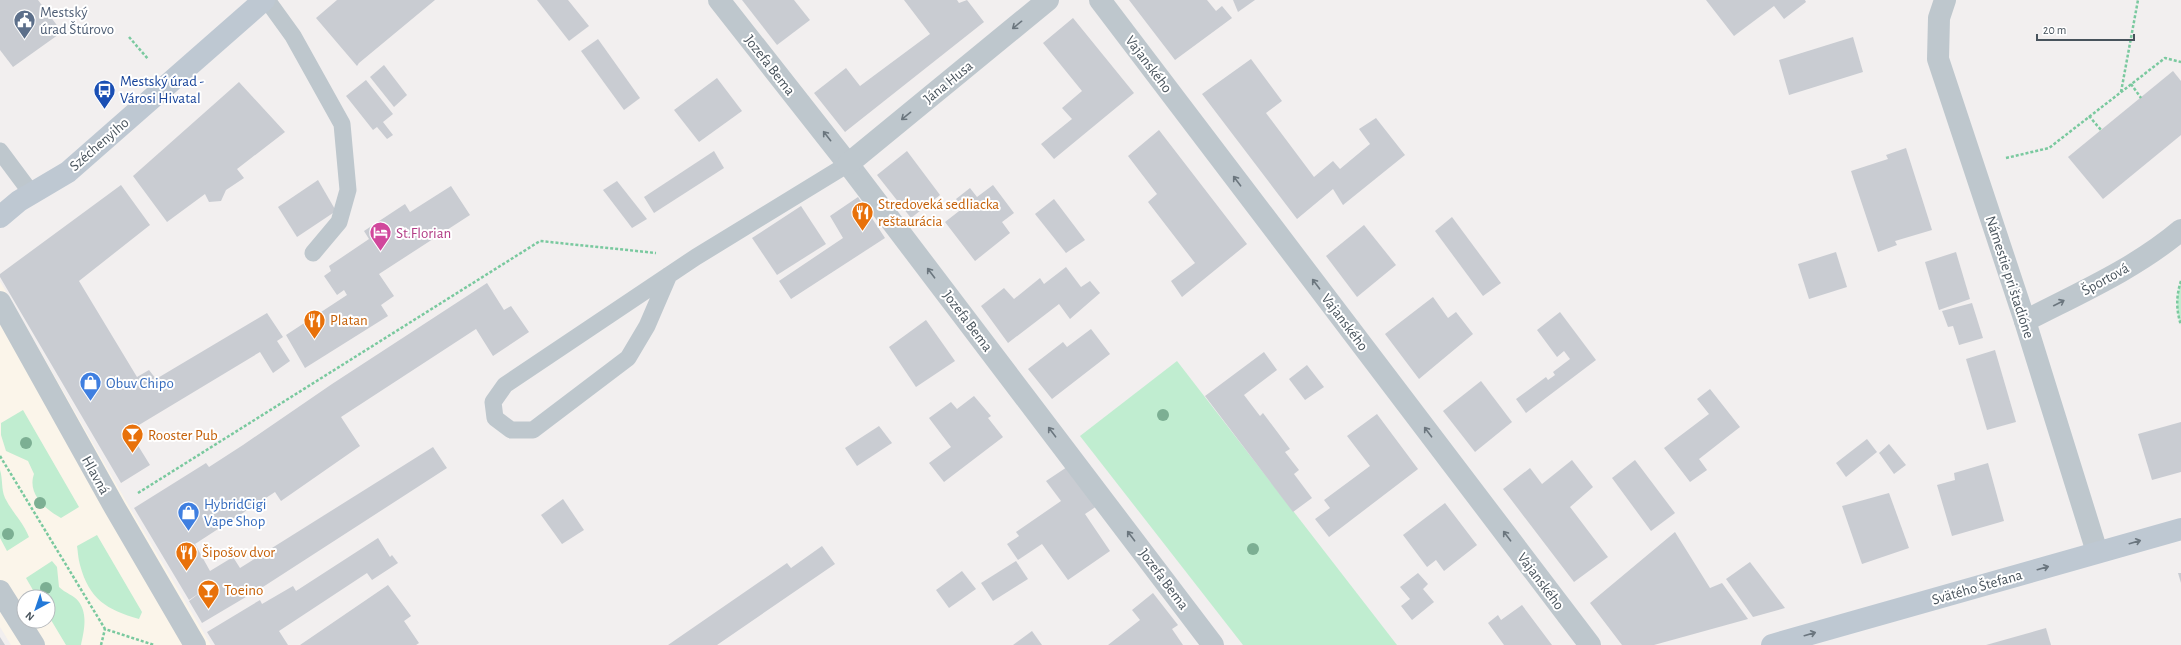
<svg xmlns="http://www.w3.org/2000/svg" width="2181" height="645" font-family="'Alegreya Sans',sans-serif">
	<rect width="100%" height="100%" fill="#f2efef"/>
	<!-- commercial -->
	<path fill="#fbf5ea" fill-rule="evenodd" d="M0 281 130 508 211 645H11L0 627ZM24 597H48V621H24Z"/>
	<!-- green -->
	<g fill="#c0edd0">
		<path d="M2181 281V325C2176 310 2176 296 2181 281Z"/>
		<polygon points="1177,361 1397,645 1243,645 1080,436"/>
		<path d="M23 410 79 507 61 518C45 509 27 494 34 474L28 461 6 451 1 435V423Z"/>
		<path d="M0 470C3 479 1 489 5 498 12 512 23 522 29 537L7 551 0 538Z"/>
		<path d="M97 535 142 612 139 619C107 610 89 599 80 565 78 558 78 552 77 546Z"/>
		<path d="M52 561 57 567 59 587C65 593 74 595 79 602 88 615 84 631 81 645H66L48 615V597H37L26 578Z"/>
	</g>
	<!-- building -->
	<g fill="#c9ccd2">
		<polygon points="0,0 38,0 62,32 13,67 0,50"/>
		<polygon points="337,0 435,0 359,63 357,66 316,18"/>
		<polygon points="537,0 568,0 589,26 569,41"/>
		<polygon points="742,0 794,0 810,20 777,45"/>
		<polygon points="904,0 957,0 959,3 967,0 984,22 845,132 814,93 846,68 860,86 930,34"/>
		<polygon points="1129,0 1207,0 1216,11 1222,6 1232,18 1175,60"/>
		<polygon points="1233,0 1255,0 1238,12"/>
		<polygon points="1706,0 1805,0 1806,2 1784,19 1774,6 1734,36"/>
		<polygon points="1073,18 1134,93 1054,159 1041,144 1072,119 1062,108 1082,91 1043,43"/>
		<polygon points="1853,37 1863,72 1789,95 1779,60"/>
		<polygon points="598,39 640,98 624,110 581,51"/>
		<polygon points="1251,59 1282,101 1266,113 1314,177 1333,161 1340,169 1370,144 1359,129 1376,118 1405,155 1343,205 1333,189 1297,219 1202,94"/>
		<polygon points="384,65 407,95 394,107 370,77"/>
		<polygon points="2173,71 2181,81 2181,135 2103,199 2068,157"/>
		<polygon points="717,78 742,111 699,142 674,110"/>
		<polygon points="366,80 393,114 383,122 393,135 387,139 377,127 373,130 346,96"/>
		<polygon points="239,82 285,132 237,169 244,178 226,190 221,201 209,202 205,194 167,222 133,176"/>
		<polygon points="1159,130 1247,244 1182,297 1171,281 1195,263 1148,202 1157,194 1128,156"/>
		<polygon points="1906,148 1932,230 1895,241 1897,245 1878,252 1851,171 1888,159 1886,155"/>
		<polygon points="714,151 724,168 654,213 644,197"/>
		<polygon points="907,151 940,195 911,218 877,175"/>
		<polygon points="318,180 336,211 297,237 278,207"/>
		<polygon points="617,181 647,219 632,228 603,190"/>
		<polygon points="121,185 150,225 79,281 137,377 149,370 156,379 267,313 283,337 277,341 290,361 273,373 260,352 129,431 150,465 121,483 0,277 0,274"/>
		<polygon points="993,185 1014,213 1002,222 1010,233 975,261 945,222 963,208 956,199 970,188 977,197"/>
		<polygon points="451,186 470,215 379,274 394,296 381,305 388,316 305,368 286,335 347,295 344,290 337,295 324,276 331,271 329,266 369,239 364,231 405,204 410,212"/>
		<polygon points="858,197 885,238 791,299 779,281 843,238 830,216"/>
		<polygon points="1054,199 1085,240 1066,253 1035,214"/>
		<polygon points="801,206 826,244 777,275 752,238"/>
		<polygon points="1452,217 1501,283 1483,296 1435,231"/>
		<polygon points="1364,225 1396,265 1357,297 1326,256"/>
		<polygon points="1836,252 1847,287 1809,299 1798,264"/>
		<polygon points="1956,252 1970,299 1939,310 1925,262"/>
		<polygon points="1066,267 1081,287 1090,281 1100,293 1070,319 1059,304 1008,343 981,306 1004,288 1014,299 1040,278 1044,284"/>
		<polygon points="487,283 504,310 511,306 529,332 493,356 476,329 341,417 360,446 281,501 275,492 195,544 210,571 233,557 240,568 433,447 447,468 266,585 202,623 189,601 201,592 189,600 134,508 206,463 209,467 243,445 332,384"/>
		<polygon points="1433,297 1448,318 1456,312 1473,334 1419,379 1385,334"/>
		<polygon points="1972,303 1983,338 1959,345 1953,326 1948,327 1942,311"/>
		<polygon points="1560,312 1596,360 1526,413 1516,399 1546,377 1548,380 1555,375 1553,372 1570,359 1564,351 1557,357 1537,330"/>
		<polygon points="926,320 955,361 916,387 889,347"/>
		<polygon points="1091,329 1110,354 1052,399 1028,369 1063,342 1067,347"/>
		<polygon points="1995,350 2016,422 1987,430 1966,359"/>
		<polygon points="1264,352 1277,370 1244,395 1260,416 1263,413 1290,449 1285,452 1299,470 1294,474 1312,498 1293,512 1205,396"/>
		<polygon points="1307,365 1324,387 1305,400 1289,379"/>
		<polygon points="1481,381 1512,422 1475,452 1443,411"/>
		<polygon points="1710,389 1740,427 1699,459 1707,470 1690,482 1664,448 1709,414 1697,399"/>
		<polygon points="974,396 991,416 988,418 1003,437 944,482 929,463 951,447 929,418 951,402 957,409"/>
		<polygon points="1377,414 1418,469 1329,537 1315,519 1330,508 1324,500 1370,466 1347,436"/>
		<polygon points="2181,422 2181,472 2152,480 2138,434"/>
		<polygon points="879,426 892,443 857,466 845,448"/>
		<polygon points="1867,439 1877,452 1846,477 1836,463"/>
		<polygon points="1889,444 1906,465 1894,474 1879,453"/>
		<polygon points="1572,460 1593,487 1570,507 1608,557 1574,582 1503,489 1530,468 1542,484"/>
		<polygon points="1635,460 1675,513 1651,531 1612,478"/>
		<polygon points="1988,463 2004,521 1952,536 1937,485 1955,480 1954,473"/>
		<polygon points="1067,467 1097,506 1085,514 1110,551 1068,580 1042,544 1018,560 1007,544 1019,536 1016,532 1061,501 1046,481"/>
		<polygon points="1889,493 1909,548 1862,564 1842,506"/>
		<polygon points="563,499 584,530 562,544 541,515"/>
		<polygon points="1445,503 1477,545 1444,571 1436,560 1427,567 1403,535"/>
		<polygon points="1675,532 1710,588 1722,583 1748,619 1654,645 1622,645 1590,603"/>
		<polygon points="378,538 390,557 392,555 398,563 372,580 367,573 279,631 288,645 215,645 207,632 260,600 262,604 293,586 296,591"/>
		<polygon points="822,546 835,564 717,645 668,645 787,563 791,568"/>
		<polygon points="1016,561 1028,579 993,601 981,583"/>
		<polygon points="1750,562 1785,608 1753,617 1726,579"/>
		<polygon points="962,571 976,589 949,608 936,590"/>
		<polygon points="1418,573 1428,584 1423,589 1434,602 1412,620 1401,606 1410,599 1400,587"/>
		<polygon points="2178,573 2181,573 2181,583"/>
		<polygon points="388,585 411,616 404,621 419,643 416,645 300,645"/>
		<polygon points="1153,593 1178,625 1172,629 1183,645 1108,645 1140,620 1132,610"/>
		<polygon points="1522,605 1552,645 1504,645 1488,623 1498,615 1501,620"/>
		<polygon points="2046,628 2051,645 1986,645"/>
		<polygon points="1032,631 1042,645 1013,645"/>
		<polygon points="0,637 5,645 0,645"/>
	</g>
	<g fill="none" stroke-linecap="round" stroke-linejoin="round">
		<!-- path -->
		<g stroke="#7ac99f" stroke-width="2.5" stroke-dasharray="3 2" stroke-linecap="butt">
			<polyline points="129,37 148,59"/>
			<polyline points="2131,84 2141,98"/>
			<polyline points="2121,92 2138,0"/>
			<polyline points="2089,116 2101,130"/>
			<polyline points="2006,158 2049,148 2165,58 2181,62"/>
			<path d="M2181 281C2176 296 2176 310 2181 325"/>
			<polyline points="0,456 105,629 154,645"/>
			<polyline points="138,493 540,241 656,253"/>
			<polyline points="101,645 105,629"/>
		</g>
		<!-- lane -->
		<g stroke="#bec7cd" stroke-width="17">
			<polyline points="267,0 293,36 342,124 348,190 339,222 313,253"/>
			<polyline points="0,151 32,194"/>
			<polyline points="669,275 647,326 628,358 533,430 511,430 495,418 493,402 505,385 696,257 848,164"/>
		</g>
		<!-- street -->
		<g stroke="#bec7cd" stroke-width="22">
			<polyline points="719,0 848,164 1213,645"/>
			<polyline points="1100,0 1590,645"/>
			<polyline points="1945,0 1939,18 1938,59 2025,321 2097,552"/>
			<polyline points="848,164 1048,0"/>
			<polyline points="0,302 115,508 195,645"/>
			<path d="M2025 321C2077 294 2135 269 2181 230"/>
			<polyline points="0,591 34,645"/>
		</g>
		<!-- secondary -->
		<g stroke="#bec8d2" stroke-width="22">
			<polyline points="0,217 19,201 68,172 264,0"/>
			<polyline points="1772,645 2181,529"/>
		</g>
	</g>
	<!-- trees -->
	<g fill="#7caf93">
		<circle cx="1163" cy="415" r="6"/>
		<circle cx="26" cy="443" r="6"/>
		<circle cx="40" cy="503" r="6"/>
		<circle cx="8" cy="534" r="6"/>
		<circle cx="1253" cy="549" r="6"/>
		<circle cx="46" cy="588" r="6"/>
	</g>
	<!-- one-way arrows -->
	<defs><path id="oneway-shaft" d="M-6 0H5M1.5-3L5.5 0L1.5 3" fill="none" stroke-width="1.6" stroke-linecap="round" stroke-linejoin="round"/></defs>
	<g stroke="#6b767e">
		<use href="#oneway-shaft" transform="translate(1017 25) rotate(141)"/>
		<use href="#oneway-shaft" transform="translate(906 116) rotate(141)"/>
		<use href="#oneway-shaft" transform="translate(827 136) rotate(-128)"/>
		<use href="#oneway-shaft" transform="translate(1237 181) rotate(-127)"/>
		<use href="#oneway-shaft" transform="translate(931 273) rotate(-127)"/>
		<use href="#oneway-shaft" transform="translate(1316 284) rotate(-127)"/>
		<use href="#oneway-shaft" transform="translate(2059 303) rotate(-27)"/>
		<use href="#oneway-shaft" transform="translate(1052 432) rotate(-127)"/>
		<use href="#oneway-shaft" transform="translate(1428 432) rotate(-127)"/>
		<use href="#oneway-shaft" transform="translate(1131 536) rotate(-127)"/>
		<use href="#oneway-shaft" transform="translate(1507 536) rotate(-127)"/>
	</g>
	<g stroke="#6b767f">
		<use href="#oneway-shaft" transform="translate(2135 542) rotate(-16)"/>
		<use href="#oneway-shaft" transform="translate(2043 568) rotate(-16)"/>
		<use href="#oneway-shaft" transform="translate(1810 634) rotate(-16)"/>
	</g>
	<!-- icons -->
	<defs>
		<symbol id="civic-pin" viewBox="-11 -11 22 30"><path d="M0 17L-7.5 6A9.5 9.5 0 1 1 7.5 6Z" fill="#5c6f8a" stroke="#fff"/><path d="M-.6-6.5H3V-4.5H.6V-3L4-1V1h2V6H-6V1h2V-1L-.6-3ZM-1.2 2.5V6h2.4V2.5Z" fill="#fff"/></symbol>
		<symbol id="bus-pin" viewBox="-11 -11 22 30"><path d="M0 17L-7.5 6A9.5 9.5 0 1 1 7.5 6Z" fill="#1a4fb4" stroke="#fff"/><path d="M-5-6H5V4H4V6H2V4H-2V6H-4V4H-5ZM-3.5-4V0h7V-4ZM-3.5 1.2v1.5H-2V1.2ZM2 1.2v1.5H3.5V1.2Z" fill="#fff"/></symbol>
		<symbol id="restaurant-pin" viewBox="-11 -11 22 30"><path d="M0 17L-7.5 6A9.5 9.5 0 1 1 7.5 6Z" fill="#e8710a" stroke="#fff"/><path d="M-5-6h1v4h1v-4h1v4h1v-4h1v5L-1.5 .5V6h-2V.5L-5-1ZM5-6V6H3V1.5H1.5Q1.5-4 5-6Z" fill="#fff"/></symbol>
		<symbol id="hotel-pin" viewBox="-11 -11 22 30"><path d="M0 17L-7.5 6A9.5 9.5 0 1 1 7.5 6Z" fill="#d1479c" stroke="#fff"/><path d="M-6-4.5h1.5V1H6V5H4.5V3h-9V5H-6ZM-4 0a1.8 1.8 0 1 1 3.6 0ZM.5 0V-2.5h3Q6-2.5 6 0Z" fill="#fff"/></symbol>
		<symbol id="shop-pin" viewBox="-11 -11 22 30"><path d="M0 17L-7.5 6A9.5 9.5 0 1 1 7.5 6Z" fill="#3f7fe0" stroke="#fff"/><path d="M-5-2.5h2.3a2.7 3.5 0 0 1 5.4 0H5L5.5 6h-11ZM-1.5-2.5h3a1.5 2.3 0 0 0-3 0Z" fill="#fff"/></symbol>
		<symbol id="bar-pin" viewBox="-11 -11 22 30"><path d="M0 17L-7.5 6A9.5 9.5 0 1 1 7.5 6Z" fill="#e8710a" stroke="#fff"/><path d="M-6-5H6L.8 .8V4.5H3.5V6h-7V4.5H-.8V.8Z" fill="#fff"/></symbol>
	</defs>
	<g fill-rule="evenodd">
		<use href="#civic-pin" x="12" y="8" width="25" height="34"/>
		<use href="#bus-pin" x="92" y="78" width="25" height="34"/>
		<use href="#restaurant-pin" x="850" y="200" width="25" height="34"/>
		<use href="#hotel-pin" x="368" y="220" width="25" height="34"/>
		<use href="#restaurant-pin" x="302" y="308" width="25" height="34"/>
		<use href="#shop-pin" x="78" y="370" width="25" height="34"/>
		<use href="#bar-pin" x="120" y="422" width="25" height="34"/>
		<use href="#shop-pin" x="176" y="500" width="25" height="34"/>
		<use href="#restaurant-pin" x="174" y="540" width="25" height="34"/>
		<use href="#bar-pin" x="196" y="578" width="25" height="34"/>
	</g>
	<g text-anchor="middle" stroke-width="4" stroke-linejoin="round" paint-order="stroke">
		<!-- service labels -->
		<g font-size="15" fill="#4e5e75" stroke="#fff" text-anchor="start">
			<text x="40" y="17">Mestský<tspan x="40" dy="17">úrad Štúrovo</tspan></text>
		</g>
		<!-- street labels -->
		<g font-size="15" fill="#48535c" stroke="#fff">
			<text transform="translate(1149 64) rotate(53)" y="5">Vajanského</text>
			<text transform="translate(770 65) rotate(52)" y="5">Jozefa Bema</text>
			<text transform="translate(948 82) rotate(-39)" y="5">Jána Husa</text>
			<text transform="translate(99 144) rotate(-41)" y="5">Széchenyiho</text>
			<text transform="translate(2010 277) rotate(72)" y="5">Námestie pri štadióne</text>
			<text transform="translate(2105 279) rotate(-29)" y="5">Športová</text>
			<text transform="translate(968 321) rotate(53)" y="5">Jozefa Bema</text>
			<text transform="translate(1345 322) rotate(53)" y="5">Vajanského</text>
			<text transform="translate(96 475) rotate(61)" y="5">Hlavná</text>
			<text transform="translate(1164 579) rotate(53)" y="5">Jozefa Bema</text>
			<text transform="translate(1541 581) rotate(53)" y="5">Vajanského</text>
			<text transform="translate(1977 587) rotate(-16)" y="5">Svätého Štefana</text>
		</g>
		<!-- transit labels -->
		<g font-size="15" fill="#164399" stroke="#fff" text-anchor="start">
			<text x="120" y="86">Mestský úrad -<tspan x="120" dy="17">Városi Hivatal</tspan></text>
		</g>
		<!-- food labels -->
		<g font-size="15" fill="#c56008" stroke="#fff" text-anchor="start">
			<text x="878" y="209">Stredoveká sedliacka<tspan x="878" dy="17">reštaurácia</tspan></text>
			<text x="330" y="325">Platan</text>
			<text x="148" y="440">Rooster Pub</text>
			<text x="202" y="557">Šipošov dvor</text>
			<text x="224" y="595">Toeino</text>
		</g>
		<!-- hotel labels -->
		<g font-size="15" fill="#b23c85" stroke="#fff" text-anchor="start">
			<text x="396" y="238">St.Florian</text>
		</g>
		<!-- shop labels -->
		<g font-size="15" fill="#366cbe" stroke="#fff" text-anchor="start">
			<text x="106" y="388">Obuv Chipo</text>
			<text x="204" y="509">HybridCigi<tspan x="204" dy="17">Vape Shop</tspan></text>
		</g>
	</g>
	<!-- north arrow -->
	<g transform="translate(36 609) rotate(220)"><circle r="19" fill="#ffffff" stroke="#b6babe"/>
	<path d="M0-3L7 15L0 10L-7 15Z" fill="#2379d8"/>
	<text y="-6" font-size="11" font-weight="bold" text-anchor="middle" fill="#48535c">N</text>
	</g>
	<!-- scale -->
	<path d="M2037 34v6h97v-6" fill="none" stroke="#48535c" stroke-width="2"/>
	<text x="2043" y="34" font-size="12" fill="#48535c" stroke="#ffffff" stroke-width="3" paint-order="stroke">20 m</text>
</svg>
